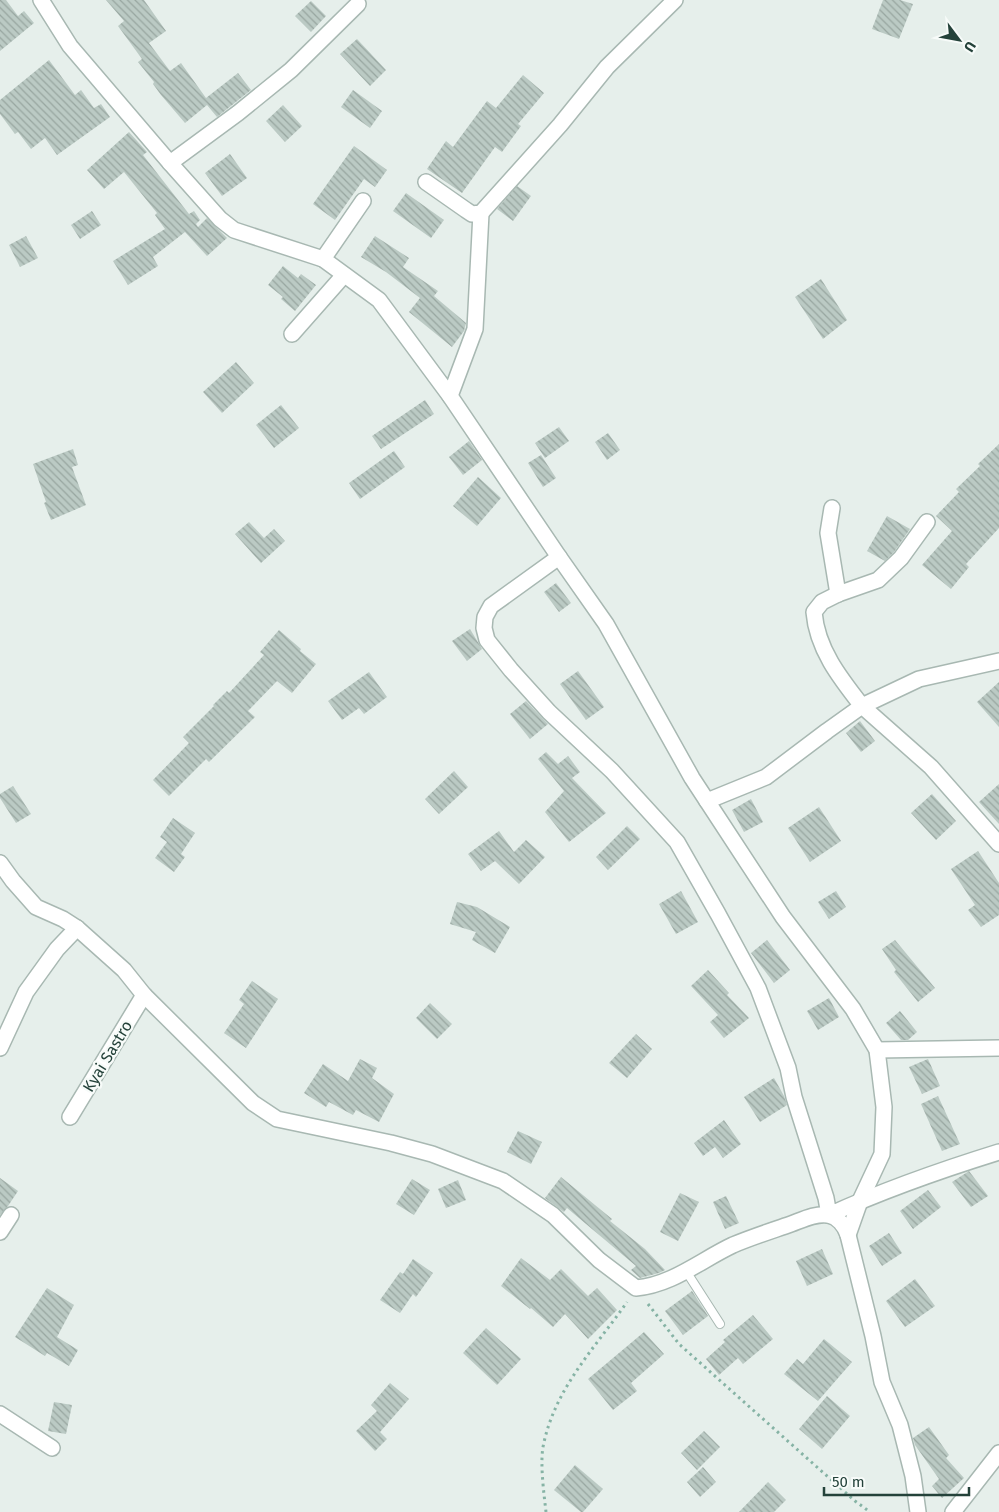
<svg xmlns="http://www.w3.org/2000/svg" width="999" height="1512" font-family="'Fira Sans',sans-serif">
	<defs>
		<pattern id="building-back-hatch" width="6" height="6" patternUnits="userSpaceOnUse" patternTransform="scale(1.25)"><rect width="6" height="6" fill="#bbcac4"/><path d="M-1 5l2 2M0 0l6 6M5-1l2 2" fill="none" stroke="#98a6a0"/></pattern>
	</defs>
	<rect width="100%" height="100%" fill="#e6efeb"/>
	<!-- building -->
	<g fill="url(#building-back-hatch)">
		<polygon points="0,0 6,0 18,16 24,11 34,23 0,51"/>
		<polygon points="106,0 144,0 166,31 149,43 170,71 181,63 206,98 238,73 251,90 217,117 207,105 185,123 161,95 153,84 154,82 138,62 142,59 118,26 124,21"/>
		<polygon points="883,0 900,0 913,4 899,39 872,29"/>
		<polygon points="311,1 326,16 311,32 295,16"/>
		<polygon points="357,39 386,70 370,86 340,54"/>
		<polygon points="49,60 75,95 81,90 94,108 101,104 110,117 57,155 45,138 31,149 18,132 15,134 0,114 0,100"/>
		<polygon points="523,75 544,93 518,124 521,126 502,152 495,147 462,193 427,169 446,141 453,147 487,101 496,108"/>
		<polygon points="353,90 382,111 370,128 341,107"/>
		<polygon points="283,105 302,126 285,142 266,121"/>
		<polygon points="129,132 147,152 143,155 189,214 194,211 200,220 196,224 198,227 207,218 227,238 207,256 185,232 153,257 158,266 128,285 113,261 165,229 155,215 157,213 124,172 104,189 87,170"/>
		<polygon points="354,146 387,170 375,187 364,179 335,220 313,204"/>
		<polygon points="230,154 247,178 222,196 205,173"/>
		<polygon points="517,186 531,196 513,221 497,209"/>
		<polygon points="406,193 444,220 431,238 393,211"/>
		<polygon points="92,211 101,225 80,239 71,225"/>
		<polygon points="26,236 38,258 20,267 9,245"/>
		<polygon points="375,236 409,258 403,267 438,291 434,296 466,323 464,331 452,347 409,312 420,298 386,272 361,257"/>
		<polygon points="283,266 298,278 301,274 316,285 295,311 281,299 283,297 268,285"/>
		<polygon points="821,279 847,320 823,339 795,297"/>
		<polygon points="236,362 254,383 222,413 203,392"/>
		<polygon points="425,400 434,414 381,449 372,436"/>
		<polygon points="281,405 299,428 274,448 256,425"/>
		<polygon points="559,427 569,441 545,458 535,443"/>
		<polygon points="608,433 620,450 607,460 595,442"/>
		<polygon points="469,441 482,460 463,475 449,457"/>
		<polygon points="999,444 999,528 966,564 969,567 951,589 922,565 952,531 936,516 959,492 956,489 980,466 978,464"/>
		<polygon points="73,449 78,465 72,467 86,505 51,520 44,503 46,502 33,464"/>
		<polygon points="394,451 405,467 360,499 349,483"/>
		<polygon points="541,455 556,478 543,487 528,463"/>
		<polygon points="478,477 501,498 477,526 453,506"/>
		<polygon points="887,516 910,529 894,552 885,561 867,551"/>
		<polygon points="249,522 264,538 274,529 285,541 261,563 235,534"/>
		<polygon points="556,583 571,603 559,612 544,592"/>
		<polygon points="470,629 482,649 467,661 452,641"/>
		<polygon points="279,630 301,649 300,651 316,664 292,693 277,681 248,711 255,717 209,762 206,759 169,796 153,780 189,743 183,737 214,706 213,705 227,691 229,693 264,655 260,652"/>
		<polygon points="578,671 604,707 586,720 560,684"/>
		<polygon points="369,672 387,697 364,714 359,708 342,720 328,701"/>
		<polygon points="999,682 999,727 977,702"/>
		<polygon points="526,701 548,724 530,739 510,714"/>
		<polygon points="860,721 875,741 861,752 846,733"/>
		<polygon points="546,752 558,764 568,756 580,772 572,778 606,813 569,842 545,812 564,791 538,759"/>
		<polygon points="454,771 468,787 439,814 425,799"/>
		<polygon points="999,784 999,824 979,802"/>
		<polygon points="13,786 31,814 16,823 0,798 0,794"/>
		<polygon points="932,794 956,821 936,840 911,813"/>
		<polygon points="751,799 763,822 744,832 732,810"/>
		<polygon points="819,807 841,841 810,862 788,828"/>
		<polygon points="173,818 195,833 181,854 185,857 174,872 155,858 167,842 160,837"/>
		<polygon points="627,826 640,839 608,870 596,857"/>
		<polygon points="499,831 514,852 526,840 545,857 519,884 495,861 481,871 468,854"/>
		<polygon points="978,851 999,883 999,915 981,927 968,910 975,905 951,869"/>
		<polygon points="681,891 698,922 676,934 659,904"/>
		<polygon points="836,891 846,907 829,919 818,902"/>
		<polygon points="457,902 477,907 510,927 495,953 472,940 476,932 450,924"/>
		<polygon points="767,940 790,970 774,983 751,953"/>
		<polygon points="895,940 935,988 918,1002 894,972 896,970 882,949"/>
		<polygon points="708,970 729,993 727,995 749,1018 724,1038 710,1022 718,1015 691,986"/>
		<polygon points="252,981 278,999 246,1048 224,1033 244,1004 239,1000"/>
		<polygon points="829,998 839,1017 818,1030 807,1011"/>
		<polygon points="430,1003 452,1024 437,1039 416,1018"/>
		<polygon points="900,1011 917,1032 908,1040 901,1040 886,1023"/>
		<polygon points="636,1034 652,1049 627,1078 609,1063"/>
		<polygon points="360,1059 377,1068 372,1078 394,1094 379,1122 356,1110 353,1115 329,1102 326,1107 304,1093 323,1064 348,1081"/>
		<polygon points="928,1059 940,1086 922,1094 909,1067"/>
		<polygon points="774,1078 784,1096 787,1105 760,1122 744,1097"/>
		<polygon points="938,1096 960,1144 942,1151 921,1104"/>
		<polygon points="724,1120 741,1144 723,1158 715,1147 703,1156 694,1143"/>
		<polygon points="518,1131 542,1142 531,1164 507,1152"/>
		<polygon points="969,1171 988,1196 971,1207 952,1182"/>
		<polygon points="561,1177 612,1219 610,1221 645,1249 665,1270 659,1273 640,1278 631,1270 636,1266 567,1208 564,1212 545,1198"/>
		<polygon points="0,1178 18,1191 8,1206 0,1215"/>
		<polygon points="412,1179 430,1190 414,1215 396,1204"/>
		<polygon points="458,1180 466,1200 446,1208 438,1189"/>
		<polygon points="928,1190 941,1207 913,1229 900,1211"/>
		<polygon points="680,1193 699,1202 678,1241 660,1232"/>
		<polygon points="726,1196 739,1223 725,1229 713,1202"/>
		<polygon points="889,1233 902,1253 882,1266 869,1246"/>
		<polygon points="822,1249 833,1274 807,1286 796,1261"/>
		<polygon points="521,1258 550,1280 561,1269 588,1296 597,1288 617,1310 588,1339 565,1314 553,1327 531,1308 530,1309 501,1286"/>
		<polygon points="413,1259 433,1273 416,1297 413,1294 400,1313 380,1300 400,1272 403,1274"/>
		<polygon points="915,1279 935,1306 905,1327 886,1301"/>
		<polygon points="47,1288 74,1305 57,1337 78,1350 69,1366 47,1353 45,1356 15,1337"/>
		<polygon points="692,1291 708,1316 683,1335 665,1311"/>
		<polygon points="753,1315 773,1339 743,1364 738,1358 719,1375 706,1359 725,1342 723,1340"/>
		<polygon points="486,1328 521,1359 497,1385 463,1353"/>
		<polygon points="644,1332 664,1354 631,1383 637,1391 613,1410 588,1379"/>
		<polygon points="824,1339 852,1362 818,1401 784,1374 797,1359 803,1364"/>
		<polygon points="390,1383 409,1399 380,1432 387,1439 375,1451 356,1431 377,1411 371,1405"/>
		<polygon points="827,1396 850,1416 822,1449 799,1429"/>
		<polygon points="54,1402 72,1405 66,1434 48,1431"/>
		<polygon points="929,1427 949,1455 946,1458 964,1478 942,1498 932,1486 939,1479 915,1445 913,1438"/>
		<polygon points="704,1431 720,1447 697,1470 681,1453"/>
		<polygon points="575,1465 603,1489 583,1512 581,1512 554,1490"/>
		<polygon points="703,1467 716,1482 700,1497 687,1482"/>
		<polygon points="768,1482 786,1500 774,1512 739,1512"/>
	</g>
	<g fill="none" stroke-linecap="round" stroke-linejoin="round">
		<defs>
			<polyline id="service" points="686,1271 720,1324"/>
			<g id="minor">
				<polyline points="41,0 70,46 170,163 220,219 234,230 323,259 379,300 450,396 559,557 606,624 692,778 783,917 853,1009 877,1050 884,1107 882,1154 860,1201 848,1235"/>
				<polyline points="170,163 238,113 291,70 358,4"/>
				<polyline points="426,182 466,210 472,214 481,213 560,125 607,67 675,0"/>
				<polyline points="323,259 363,201"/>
				<polyline points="292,334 344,275"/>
				<polyline points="450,396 475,329 481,213"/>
				<polyline points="832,508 828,533 838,594"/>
				<path d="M927 522 901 558 878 580 838 594 822 602 814 612C817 649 840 678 862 706L919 679 999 661"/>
				<path d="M559 557 491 606 485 617 484 628 487 640 511 670 549 712 612 771 677 842 718 914 758 988 788 1068 794 1097 826 1198 829 1215C884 1190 941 1170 999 1152"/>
				<polyline points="707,801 766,777 827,731 862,706 931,767 999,844"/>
				<polyline points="0,1048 26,992 57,949 77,928"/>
				<polyline points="877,1050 999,1048"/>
				<polyline points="70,1117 144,995"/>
				<polyline points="0,1232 11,1215"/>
				<polyline points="0,1414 52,1448"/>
				<polyline points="953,1512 999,1453"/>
			</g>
			<path id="tertiary" d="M0 863 13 881 36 907 63 919 77 928 124 970 144 995 253 1103 277 1119 391 1143 432 1154 503 1181 553 1215 599 1260 636 1288C672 1285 701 1260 733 1245 752 1237 771 1231 791 1224 802 1220 815 1213 828 1215 838 1217 845 1226 848 1235L873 1336 882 1382 900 1425 913 1476 918 1512"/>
		</defs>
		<!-- service casing -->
		<use href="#service" stroke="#a8b8b2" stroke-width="10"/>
		<!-- minor casing -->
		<use href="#minor" stroke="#a8b8b2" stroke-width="18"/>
		<!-- tertiary casing -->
		<use href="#tertiary" stroke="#a8b8b2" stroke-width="18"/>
		<!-- path -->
		<g stroke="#86b3a5" stroke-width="3" stroke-dasharray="2.5 4" stroke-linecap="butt">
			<polyline points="648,1304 679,1344 855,1501 870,1512"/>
			<path d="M546 1512C544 1494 540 1465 543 1447 554 1389 595 1348 627 1302"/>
		</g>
		<!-- service -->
		<use href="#service" stroke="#fff" stroke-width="8"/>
		<!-- minor -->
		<use href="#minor" stroke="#fff" stroke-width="15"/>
		<!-- tertiary -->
		<use href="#tertiary" stroke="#fff" stroke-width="15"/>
	</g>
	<g text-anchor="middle" stroke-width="4.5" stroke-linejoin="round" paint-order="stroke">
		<!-- street labels -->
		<g font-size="16" fill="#24423a" stroke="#f7fbf9">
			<text transform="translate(107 1056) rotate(-59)" y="6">Kyai Sastro</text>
		</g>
	</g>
	<!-- north arrow -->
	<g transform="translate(959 40) rotate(122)" stroke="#f7fbf9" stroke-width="4" paint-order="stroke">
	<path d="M0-4L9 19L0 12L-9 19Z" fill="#24423a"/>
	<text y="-8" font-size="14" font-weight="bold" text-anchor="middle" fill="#24423a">U</text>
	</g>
	<!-- scale -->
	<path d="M824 1487v8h145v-8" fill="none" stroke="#24423a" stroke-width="2.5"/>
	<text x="832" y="1487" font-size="15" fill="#24423a" stroke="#f7fbf9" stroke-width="4" paint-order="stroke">50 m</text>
</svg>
